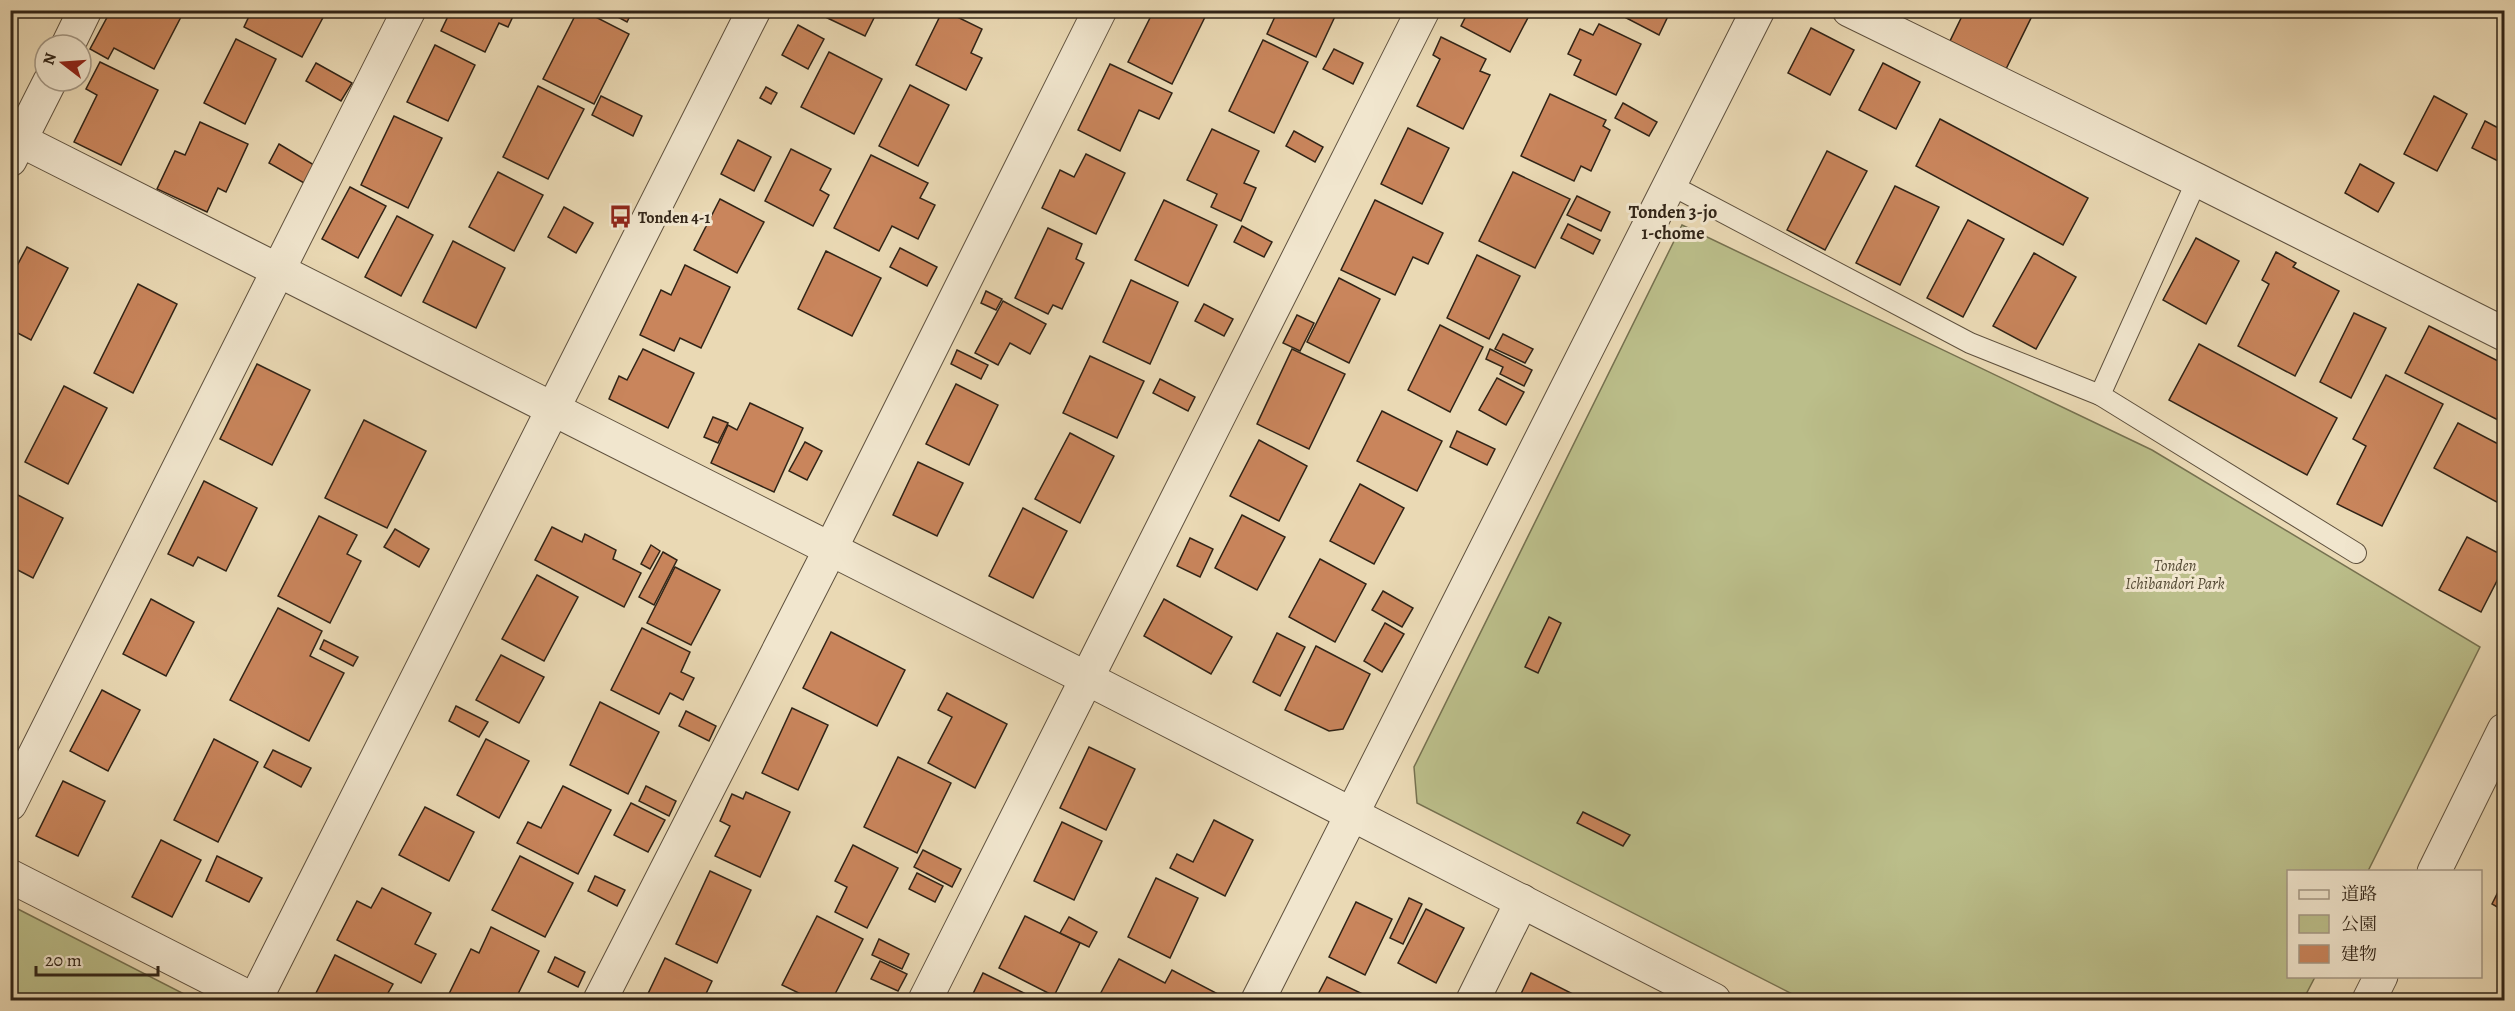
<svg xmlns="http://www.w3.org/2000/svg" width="2515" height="1011" font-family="Alegreya,'Noto Serif JP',serif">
	<rect width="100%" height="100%" fill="#ead9b4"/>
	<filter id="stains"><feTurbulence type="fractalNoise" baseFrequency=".00333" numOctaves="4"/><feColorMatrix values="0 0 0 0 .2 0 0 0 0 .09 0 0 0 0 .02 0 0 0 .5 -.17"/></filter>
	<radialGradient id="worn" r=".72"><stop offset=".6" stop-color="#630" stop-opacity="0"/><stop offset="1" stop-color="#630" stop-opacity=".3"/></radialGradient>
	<!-- park -->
	<g fill="#bbbe8a" stroke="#767150" stroke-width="1.5">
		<polygon points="1682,225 2152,450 2480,647 2368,871 2288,872 2288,976 2315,977 2303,1000 1804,1000 1417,803 1414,767"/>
		<polygon points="10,905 192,998 193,1000 11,1000"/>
	</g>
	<!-- building -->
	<g fill="#c9855c" stroke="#312417" stroke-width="1.5">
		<polygon points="124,10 174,10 182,15 154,69 114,48 108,59 90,49 110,12 121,17"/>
		<polygon points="252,10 327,10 302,57 244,27"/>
		<polygon points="451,10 516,10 508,27 499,23 485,52 441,31"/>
		<polygon points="578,10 582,10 629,34 594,104 543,79"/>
		<polygon points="605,10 633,10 627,22"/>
		<polygon points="818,10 878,10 865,36 817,13"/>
		<polygon points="943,10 982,29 971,53 982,58 966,90 916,65"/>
		<polygon points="1154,10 1202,10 1207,13 1172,84 1128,62"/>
		<polygon points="1278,10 1338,10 1316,57 1267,34"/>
		<polygon points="1469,10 1532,10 1510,52 1461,26"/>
		<polygon points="1611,10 1671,10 1659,35"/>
		<polygon points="1965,10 2035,10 2006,69 1950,41"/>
		<polygon points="1599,24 1641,44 1616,95 1574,75 1581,60 1568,54 1580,29 1593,35"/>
		<polygon points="798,25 824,39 808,69 782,55"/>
		<polygon points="1811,28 1854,50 1830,95 1788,73"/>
		<polygon points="1441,37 1486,59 1480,71 1490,75 1463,129 1417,106 1440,59 1433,55"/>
		<polygon points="236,39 276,59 245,124 204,103"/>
		<polygon points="1263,40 1308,62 1274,133 1229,111"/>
		<polygon points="435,45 475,65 448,121 407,102"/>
		<polygon points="1334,49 1363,63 1353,84 1323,69"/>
		<polygon points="829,52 882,79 854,134 801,107"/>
		<polygon points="100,62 158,90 121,165 74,142 97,95 86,89"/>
		<polygon points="316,63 352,83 341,101 306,81"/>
		<polygon points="1883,63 1920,82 1896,129 1859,110"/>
		<polygon points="1110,64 1172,93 1159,119 1139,110 1120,151 1078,130"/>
		<polygon points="910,85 949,105 918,166 879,146"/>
		<polygon points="538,86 584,109 548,179 503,157"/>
		<polygon points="766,87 777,93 771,104 760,98"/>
		<polygon points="1550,94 1606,120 1603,126 1610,130 1591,171 1581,166 1574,181 1521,156"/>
		<polygon points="601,96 642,116 633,136 592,115"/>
		<polygon points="2434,96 2467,114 2437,171 2404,154"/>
		<polygon points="1623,103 1657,122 1649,136 1615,118"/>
		<polygon points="394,116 442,138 408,208 361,185"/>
		<polygon points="1940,119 2088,198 2063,245 1916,166"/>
		<polygon points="2485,121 2504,131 2504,164 2472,148"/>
		<polygon points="200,122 248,144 226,192 218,188 207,212 157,189 175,151 185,155"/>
		<polygon points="1408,128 1449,148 1422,204 1381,184"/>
		<polygon points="1212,129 1259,151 1244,183 1256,188 1241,221 1211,207 1217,194 1187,180"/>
		<polygon points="1294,131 1323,147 1315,162 1286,146"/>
		<polygon points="738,140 771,157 754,191 721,174"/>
		<polygon points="279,144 314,165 304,183 269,163"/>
		<polygon points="791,149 831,169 820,190 829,195 813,226 765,201"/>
		<polygon points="1827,151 1867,171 1825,250 1787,230"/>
		<polygon points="1086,154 1125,173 1096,234 1042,208 1060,170 1074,177"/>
		<polygon points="871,155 928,183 920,198 935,205 918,239 892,226 879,251 834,228"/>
		<polygon points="2360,164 2394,183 2378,212 2345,193"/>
		<polygon points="498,172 543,195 514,251 469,227"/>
		<polygon points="1513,172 1570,199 1535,268 1479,241"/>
		<polygon points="1895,186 1939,207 1900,285 1856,263"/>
		<polygon points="350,187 386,206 358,258 322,239"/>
		<polygon points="1577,196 1610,212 1601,231 1567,215"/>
		<polygon points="720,199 764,222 737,273 694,250"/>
		<polygon points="1164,200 1217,225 1188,286 1135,260"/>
		<polygon points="1375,200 1443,233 1428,264 1413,257 1395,295 1341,270"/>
		<polygon points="564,207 593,223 576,253 548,237"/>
		<polygon points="397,216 433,235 401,296 365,277"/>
		<polygon points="1968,220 2004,239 1963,317 1927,298"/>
		<polygon points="1568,224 1600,240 1593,254 1561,238"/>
		<polygon points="1242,226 1272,242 1264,257 1234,242"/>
		<polygon points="1048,228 1082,244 1076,259 1084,263 1062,309 1053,305 1048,314 1015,298"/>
		<polygon points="2196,238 2239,261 2206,324 2163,300"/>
		<polygon points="453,241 505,268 476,328 423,302"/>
		<polygon points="27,247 68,268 31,340 10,329 10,279"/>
		<polygon points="900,248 937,267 927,286 890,267"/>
		<polygon points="826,251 881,278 852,336 798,309"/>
		<polygon points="2276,252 2296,263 2293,267 2339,291 2295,376 2238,346 2269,284 2262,280"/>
		<polygon points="2034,253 2076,277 2036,349 1993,326"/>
		<polygon points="1477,255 1520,276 1489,339 1447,318"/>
		<polygon points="685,265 730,287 701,348 680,338 674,351 640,335 661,290 671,295"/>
		<polygon points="1339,278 1380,299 1349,363 1307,342"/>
		<polygon points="1131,280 1178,302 1150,364 1103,342"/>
		<polygon points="138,284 177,304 133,393 94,373"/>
		<polygon points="986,291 1002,299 996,310 981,303"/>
		<polygon points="1003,301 1046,324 1030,354 1010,343 998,365 975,353"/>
		<polygon points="1204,304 1233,319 1224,336 1195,321"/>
		<polygon points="2354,313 2386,328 2351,398 2320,382"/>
		<polygon points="1297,315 1314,323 1300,351 1283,343"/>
		<polygon points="1440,325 1483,347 1450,412 1408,390"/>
		<polygon points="2429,326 2504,364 2504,423 2405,373"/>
		<polygon points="1503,334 1533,349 1525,363 1495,349"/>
		<polygon points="2199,344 2337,418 2307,475 2169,400"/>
		<polygon points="643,349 694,373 668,428 609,399 619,376 627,380"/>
		<polygon points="1292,349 1345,374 1309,449 1257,424"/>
		<polygon points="1490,349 1532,370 1524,386 1500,374 1503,367 1486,359"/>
		<polygon points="957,350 988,365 981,379 951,364"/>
		<polygon points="1090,356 1144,381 1117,438 1063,413"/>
		<polygon points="257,364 310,390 272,465 220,439"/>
		<polygon points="2386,375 2443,404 2382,526 2337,504 2366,446 2353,439"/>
		<polygon points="1497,378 1524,392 1506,425 1479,410"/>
		<polygon points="1160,379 1195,397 1188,411 1153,393"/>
		<polygon points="956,384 998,405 969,465 926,444"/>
		<polygon points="64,386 107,408 68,484 25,462"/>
		<polygon points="750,403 803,428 774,492 711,463 728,425 737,430"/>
		<polygon points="1382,411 1442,441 1417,491 1357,461"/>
		<polygon points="713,417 728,423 718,443 704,437"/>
		<polygon points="364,420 426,451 387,528 325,498"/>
		<polygon points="2458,423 2504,447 2504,506 2434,468"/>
		<polygon points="1457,431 1495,449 1487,465 1450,447"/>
		<polygon points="1070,433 1114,456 1080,523 1035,499"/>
		<polygon points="1259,440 1307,466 1279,521 1230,496"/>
		<polygon points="805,442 822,451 807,480 789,471"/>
		<polygon points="918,462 963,483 937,536 893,515"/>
		<polygon points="204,481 257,508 226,571 198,557 193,566 168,554"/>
		<polygon points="1360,484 1404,508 1374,564 1330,541"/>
		<polygon points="10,491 63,518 33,578 10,566"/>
		<polygon points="1023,508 1067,531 1033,598 989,576"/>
		<polygon points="1242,515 1285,537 1257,590 1215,568"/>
		<polygon points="319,516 357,535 347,554 361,561 330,623 278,596"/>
		<polygon points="552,527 582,542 585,534 616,550 613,559 641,573 624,607 535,560"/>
		<polygon points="395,529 429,549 419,567 384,547"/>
		<polygon points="2467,537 2504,556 2504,567 2481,612 2439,590"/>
		<polygon points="1190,538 1213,549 1200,577 1177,566"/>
		<polygon points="651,545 660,551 650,569 641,564"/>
		<polygon points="663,552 677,560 654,605 639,597"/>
		<polygon points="1320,559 1366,584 1335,642 1289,617"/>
		<polygon points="675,567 720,590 691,645 647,623"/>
		<polygon points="537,575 578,597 544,661 502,639"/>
		<polygon points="1383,591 1413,608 1402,627 1372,610"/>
		<polygon points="151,599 194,622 166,676 123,654"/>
		<polygon points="1164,599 1232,637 1211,674 1144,636"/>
		<polygon points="278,608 322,631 310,656 344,673 309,741 230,700"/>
		<polygon points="1549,617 1561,623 1538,673 1525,667"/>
		<polygon points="1385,623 1404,634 1382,672 1364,661"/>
		<polygon points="642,628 690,652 681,672 694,678 683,700 670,693 659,714 611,690"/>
		<polygon points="831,632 905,670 877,726 803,688"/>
		<polygon points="1277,633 1305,647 1280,696 1253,682"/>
		<polygon points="324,640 358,657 353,666 320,649"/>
		<polygon points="1316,646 1370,674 1343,729 1329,731 1285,710"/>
		<polygon points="501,655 544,677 519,723 476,700"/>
		<polygon points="102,690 140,710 108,771 70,751"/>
		<polygon points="947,693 1007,724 975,788 928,763 952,717 938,710"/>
		<polygon points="600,702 659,732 628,794 570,765"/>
		<polygon points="456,706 488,722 479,737 449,721"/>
		<polygon points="792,708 828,725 798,790 762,773"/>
		<polygon points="686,711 716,726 709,741 679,726"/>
		<polygon points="214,739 258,762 218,842 174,820"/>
		<polygon points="486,739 529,761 499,818 457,795"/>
		<polygon points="1089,747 1135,769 1106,830 1060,808"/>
		<polygon points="273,750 311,768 301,787 264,767"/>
		<polygon points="898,757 951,783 917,853 864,827"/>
		<polygon points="63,781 105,801 78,856 36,836"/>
		<polygon points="563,786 611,810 578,874 517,843 528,822 541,828"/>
		<polygon points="646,786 676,801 669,816 639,801"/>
		<polygon points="746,792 790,812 760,877 715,856 730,826 720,821 732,794 743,799"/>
		<polygon points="631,803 665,820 648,852 614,835"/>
		<polygon points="425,807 474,832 449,881 399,855"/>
		<polygon points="1583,812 1630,835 1623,846 1577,823"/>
		<polygon points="1214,820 1253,840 1225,896 1170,868 1177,854 1193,862"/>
		<polygon points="1062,822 1102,841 1074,900 1034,881"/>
		<polygon points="161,840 201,860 172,917 132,897"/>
		<polygon points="853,845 898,868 867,928 835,912 847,887 835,881"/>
		<polygon points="923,850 961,869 952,887 914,867"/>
		<polygon points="217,856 262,878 249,902 206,881"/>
		<polygon points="520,856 573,883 545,937 492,910"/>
		<polygon points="710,871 751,890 717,963 676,944"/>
		<polygon points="917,873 943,886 935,902 909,889"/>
		<polygon points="595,876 625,890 617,906 588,891"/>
		<polygon points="1156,878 1198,898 1170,958 1128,937"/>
		<polygon points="2504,880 2504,911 2492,904"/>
		<polygon points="382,888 431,913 415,944 436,954 421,983 337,940 357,901 371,908"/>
		<polygon points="1409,898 1422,904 1403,944 1390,938"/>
		<polygon points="1356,902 1392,919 1365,975 1329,957"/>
		<polygon points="1426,909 1464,928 1436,983 1398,963"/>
		<polygon points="817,916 863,939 832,1000 813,1000 782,985"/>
		<polygon points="1025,916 1080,943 1054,996 999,968"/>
		<polygon points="1069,917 1097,932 1089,947 1060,933"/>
		<polygon points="491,927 539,951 515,1000 456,1000 448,996 471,949 479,953"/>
		<polygon points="879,939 909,954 902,969 872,955"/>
		<polygon points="335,955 393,984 384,1000 313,999"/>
		<polygon points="555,957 585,972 578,987 548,972"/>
		<polygon points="665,958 712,981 703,1000 645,1000"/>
		<polygon points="1119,959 1165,983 1172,970 1218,994 1215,1000 1164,1000 1157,997 1155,1000 1097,1000"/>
		<polygon points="880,961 907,974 898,991 871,979"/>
		<polygon points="983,973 1026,994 1022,1000 970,1000"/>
		<polygon points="1531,973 1581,998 1580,1000 1518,1000"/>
		<polygon points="1327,977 1367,996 1365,1000 1315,1000"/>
	</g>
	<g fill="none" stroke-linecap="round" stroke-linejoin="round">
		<defs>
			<g id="service">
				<polyline points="2197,180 2100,395 2356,553"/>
				<polyline points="1669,184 1970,343 2100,395"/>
			</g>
			<g id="minor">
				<polyline points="1849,10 2197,180 2504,334"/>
				<polyline points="68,45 85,10"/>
				<polyline points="10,135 1088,679 1714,1000"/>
				<polyline points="10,160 50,81"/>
				<polyline points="10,804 409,10"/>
				<polyline points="10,876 254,1000"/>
				<polyline points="600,1000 830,550 1100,10"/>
				<polyline points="925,1000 1423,10"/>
				<polyline points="1258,1000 1758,10"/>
				<polyline points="1473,1000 1522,901"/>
			</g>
			<g id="tertiary">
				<polyline points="2434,872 2504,730"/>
				<polyline points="255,1000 754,10"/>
				<polyline points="2369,1000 2381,976"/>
			</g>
		</defs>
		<!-- service casing -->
		<use href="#service" stroke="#5f513e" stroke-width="22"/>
		<!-- minor casing -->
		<use href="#minor" stroke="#5f513e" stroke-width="35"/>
		<!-- tertiary casing -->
		<use href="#tertiary" stroke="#5f513e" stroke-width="35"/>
		<!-- service -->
		<use href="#service" stroke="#f1e6ce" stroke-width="20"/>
		<!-- minor -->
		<use href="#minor" stroke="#f1e6ce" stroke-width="33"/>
		<!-- tertiary -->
		<use href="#tertiary" stroke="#f1e6ce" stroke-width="33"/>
	</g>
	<!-- icons -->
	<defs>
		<symbol id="bus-bare" viewBox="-9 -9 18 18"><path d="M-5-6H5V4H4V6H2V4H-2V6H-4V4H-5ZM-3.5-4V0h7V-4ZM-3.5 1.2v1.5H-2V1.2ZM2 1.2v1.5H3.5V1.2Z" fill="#8f2418" stroke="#f1e6ce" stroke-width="2.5" paint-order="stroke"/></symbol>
	</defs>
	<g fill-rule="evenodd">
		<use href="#bus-bare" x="604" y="200" width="33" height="33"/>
	</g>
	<g text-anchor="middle" stroke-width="6" stroke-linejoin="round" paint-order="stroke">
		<!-- poi labels -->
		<g font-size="16" font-weight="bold" fill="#312417" stroke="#f1e6ce" text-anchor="start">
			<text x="638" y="223">Tonden 4-1</text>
		</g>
		<!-- park labels -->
		<g font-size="16" font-style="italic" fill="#544a34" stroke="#f1e6ce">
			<text x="2175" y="571">Tonden<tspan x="2175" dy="18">Ichibandori Park</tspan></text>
		</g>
		<!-- neighbourhood labels -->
		<g font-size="18" font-weight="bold" fill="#312417" stroke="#f1e6ce">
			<text x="1673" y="218">Tonden 3-jo<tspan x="1673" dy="21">1-chome</tspan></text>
		</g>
	</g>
	<!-- margin -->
	<rect width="2515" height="1011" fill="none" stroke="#ead9b4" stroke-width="36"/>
	<rect x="12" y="12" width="2491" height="987" fill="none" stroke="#312417" stroke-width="3"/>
	<rect x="18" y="18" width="2479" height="975" fill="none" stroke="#312417" stroke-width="1.5"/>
	<!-- legend -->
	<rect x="2287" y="870" width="195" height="108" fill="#f1e6ce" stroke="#a49885" stroke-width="1.5"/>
	<rect x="2299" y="890" width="30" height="9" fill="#f1e6ce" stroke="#a49885" stroke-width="1.5"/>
	<text x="2341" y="900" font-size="18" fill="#312417">道路</text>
	<rect x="2299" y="915" width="30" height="18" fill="#bbbe8a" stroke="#a49885" stroke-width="1.5"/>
	<text x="2341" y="930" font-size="18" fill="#312417">公園</text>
	<rect x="2299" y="945" width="30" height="18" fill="#c9855c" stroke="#a49885" stroke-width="1.5"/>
	<text x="2341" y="960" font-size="18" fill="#312417">建物</text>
	<!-- north arrow -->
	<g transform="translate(63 63) rotate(287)"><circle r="28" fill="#f1e6ce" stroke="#a49885" stroke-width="1.5"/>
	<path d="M0-4.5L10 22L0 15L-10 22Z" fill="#8f2418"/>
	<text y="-9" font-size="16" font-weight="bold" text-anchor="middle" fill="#312417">N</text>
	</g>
	<!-- scale -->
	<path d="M36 966v9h122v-9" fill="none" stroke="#312417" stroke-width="3"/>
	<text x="45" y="966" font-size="18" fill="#312417" stroke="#f1e6ce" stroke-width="4.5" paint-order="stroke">20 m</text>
	<rect width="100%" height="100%" filter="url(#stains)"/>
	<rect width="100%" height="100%" fill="url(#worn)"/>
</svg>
